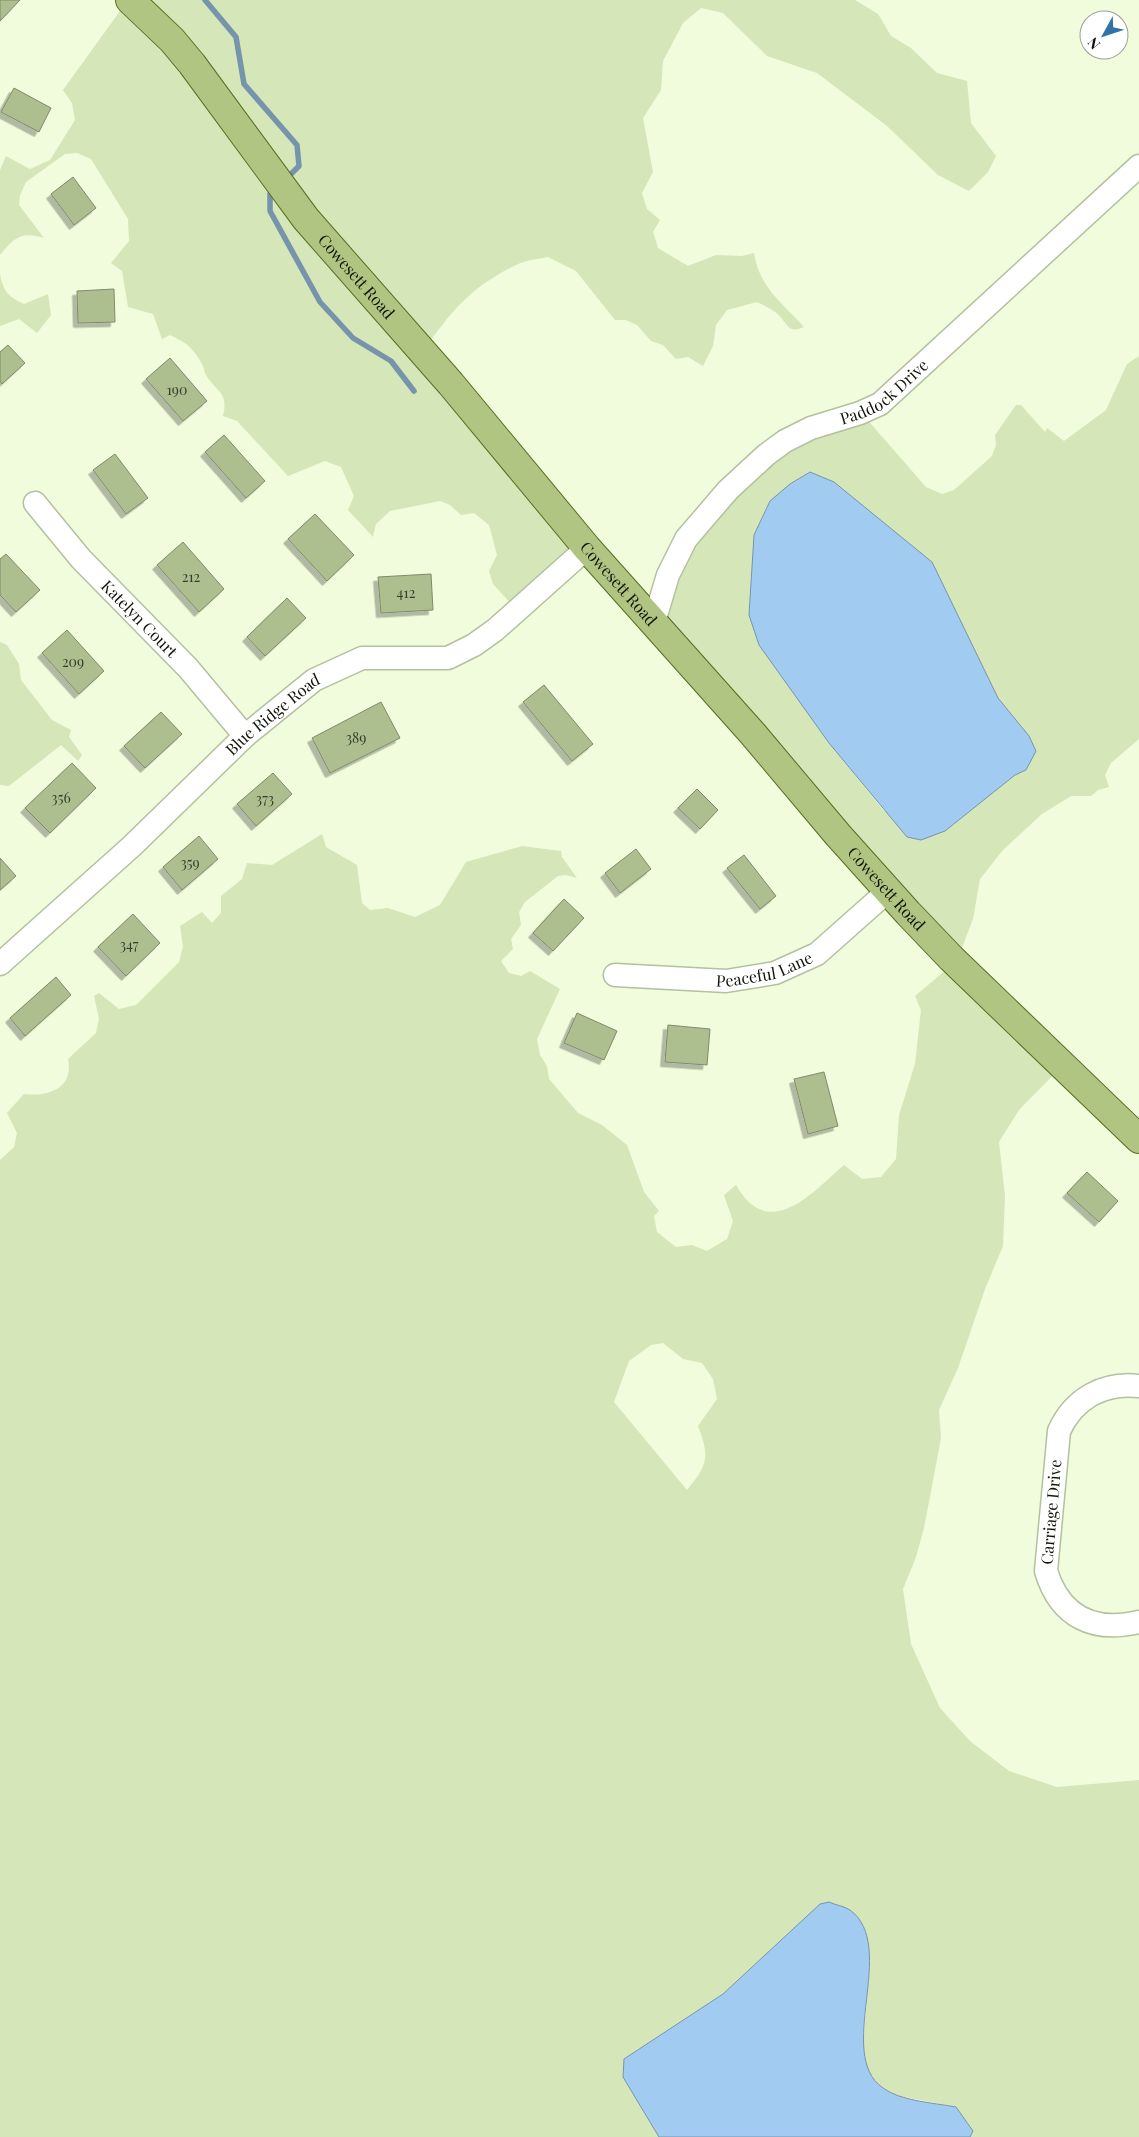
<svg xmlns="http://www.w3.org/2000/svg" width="1139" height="2137" font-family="'Playfair Display',serif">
	<defs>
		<filter id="shadow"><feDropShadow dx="-4.5" dy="4.5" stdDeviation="0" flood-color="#0004"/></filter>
	</defs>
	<rect width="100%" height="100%" fill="#f0fcdb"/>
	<!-- green -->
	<g fill="#d5e6b8" fill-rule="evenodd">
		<path d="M128 0H855L878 14 891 36 911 48 937 73 967 81 971 123 996 156 988 172 969 191 938 175 887 126 817 73 767 56 723 13 701 8 683 23 663 61 661 90 643 118 653 172 642 193 647 209 660 220 653 232 658 248 688 266 716 255 742 256 754 253C759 287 782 303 804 327 786 335 788 321 775 312 770 308 763 305 757 302L727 310 716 325 713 346 703 366 688 357 676 359 663 345 651 341 637 325 626 320H615L576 271 548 257C538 259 527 260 518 264 471 286 450 312 422 353L583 543 517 610 493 584 489 571 497 555 489 525 474 513 461 515 450 505 440 501 390 511 376 524 373 537 348 510 354 496 341 467 325 461 288 476 237 421 223 416C229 392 217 393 206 375 204 372 204 367 202 364 194 349 186 342 170 335L162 339 153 314 128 307 122 271 111 263 129 241 128 219 91 159 77 153 65 154 26 182 20 195 19 205 44 238C21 231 14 238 0 255V170L6 156 30 169 50 160 75 120 72 103 63 90Z"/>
		<path d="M0 274C4 293 8 296 24 304L48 294 51 315 37 333 19 319 0 326Z"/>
		<path d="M1139 356V739L1111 763 1105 775 1109 787 1098 790 1091 796H1071L1042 814 1003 850 980 879 973 919 960 953 1061 1067 1019 1110 999 1142 1005 1196 1003 1246 985 1289 958 1368 939 1410 941 1438 924 1528 916 1557 903 1589 911 1644 940 1708 970 1741 1009 1771 1057 1787 1139 1780V2137H970L972 2131 956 2107 894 2095 881 2088 867 2069 863 2047 870 1962 867 1939 820 1904 723 1994 624 2059 649 2119 659 2137H0V1160L14 1147 17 1133 7 1113 24 1094C49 1097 74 1088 68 1059L96 1033 99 1019 94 996 99 993 119 1009 136 1005 179 962 183 947 180 926 202 912 212 923 221 913V896L242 879 247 863 272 865 322 834 326 847 357 865 362 903 370 910 388 908 415 917 440 905 466 862 522 846 561 851 562 857 577 878 566 875 558 876 525 902 519 912 521 925 511 939 513 949 501 961 509 973 521 976 530 971 560 989 537 1039 540 1055 547 1066 549 1079 578 1113 602 1125 627 1145 644 1192 659 1211 654 1216 657 1232 676 1247 692 1245 707 1251 727 1239 733 1221 724 1195 736 1185C769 1243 812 1193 844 1165L862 1179 881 1177 896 1159 899 1115 915 1064 921 1010 915 996 953 964 654 620 666 578 764 457 864 416 926 487 942 494 954 490 992 456 996 445 995 435 1016 405H1021L1045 432 1047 428 1064 441 1106 410 1127 364ZM770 501 998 698 1029 736 1026 770 1015 775 884 811 829 743 749 615 754 535ZM663 1343 683 1359 702 1363 713 1379 717 1399 698 1426C710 1457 708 1464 687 1490L614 1402 629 1361 651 1345Z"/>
		<polygon points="0,642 7,645 19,664 21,680 52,720 71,730 69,737 82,755 78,761 61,745 9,786 0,785"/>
	</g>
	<!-- water -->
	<g fill="#a2cbf1" stroke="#7694ab">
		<polygon points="810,472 834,482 932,562 998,698 1029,736 1036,751 1026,770 1015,775 945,831 921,840 907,837 829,743 759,645 749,615 754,535 770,501 790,484"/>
		<path d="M829 1902C835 1905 844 1906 850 1910 899 1946 834 2054 883 2088 900 2101 935 2103 956 2107L973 2131 970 2137H659L623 2077 624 2059 723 1994 820 1904Z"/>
	</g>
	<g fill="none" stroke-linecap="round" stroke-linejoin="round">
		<!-- stream -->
		<g stroke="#7694ab" stroke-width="5.5">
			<polyline points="205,0 236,37 244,84 297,145 299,166 291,174"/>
			<polyline points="270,194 270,211 320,302 353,338 391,361 414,391"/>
		</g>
	</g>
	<!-- building -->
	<g fill="#adbf8f" stroke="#7f8a6c" filter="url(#shadow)">
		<polygon points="0,0 20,0 0,21"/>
		<polygon points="14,88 51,108 39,132 1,112"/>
		<polygon points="73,177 96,208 74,225 51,194"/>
		<polygon points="114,289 115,322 78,323 77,291"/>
		<polygon points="8,345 25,363 2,384 0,381 0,352"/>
		<polygon points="170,358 207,401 183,421 146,379"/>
		<polygon points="224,435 265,481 246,498 205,452"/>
		<polygon points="115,454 148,498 126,514 93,470"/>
		<polygon points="315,514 354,555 327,581 288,539"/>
		<polygon points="183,542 224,589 199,612 157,565"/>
		<polygon points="6,554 40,590 16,612 0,595 0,559"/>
		<polygon points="431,574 433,610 381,613 378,577"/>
		<polygon points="287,598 306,618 265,656 247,637"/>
		<polygon points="67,630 104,671 79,694 42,653"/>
		<polygon points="544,685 593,744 572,761 523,702"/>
		<polygon points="381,702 400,738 330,773 312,738"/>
		<polygon points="161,712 182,734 145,768 124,746"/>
		<polygon points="72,763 96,788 50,833 25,808"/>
		<polygon points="273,773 292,794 256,826 237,804"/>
		<polygon points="697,789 718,810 700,829 678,808"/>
		<polygon points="199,836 218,859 182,890 163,867"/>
		<polygon points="636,849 651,869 620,893 605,873"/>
		<polygon points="744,855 776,896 760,909 727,868"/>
		<polygon points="0,858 16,876 0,890"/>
		<polygon points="564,899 584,918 553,951 533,933"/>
		<polygon points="133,914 160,943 126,976 98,947"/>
		<polygon points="56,977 71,995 25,1036 10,1018"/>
		<polygon points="577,1013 617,1031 604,1060 564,1043"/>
		<polygon points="668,1025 710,1029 707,1065 665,1062"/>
		<polygon points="824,1072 838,1126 808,1134 794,1079"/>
		<polygon points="1087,1172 1118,1201 1099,1222 1067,1193"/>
	</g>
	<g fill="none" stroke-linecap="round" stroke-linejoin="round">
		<defs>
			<g id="minor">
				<path id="s1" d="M35 503 81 559 188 668 245 736"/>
				<path id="s2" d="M654 622 668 575 686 539 728 490 766 455 785 441 811 428 860 413 880 404 1139 166"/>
				<path id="s3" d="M0 964 132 846 245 736 314 680 362 658H448L474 645 495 630 587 548"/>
				<path id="s4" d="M615 975 726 981 775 973 817 954 888 891"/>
				<path d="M1139 1386C1104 1382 1074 1398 1059 1431L1046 1571C1060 1617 1093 1633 1139 1622"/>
			</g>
			<g id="major">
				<path id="s5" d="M130 0 172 40 192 64 306 219 451 384 587 548 753 734 838 835 908 913 951 958 1139 1139"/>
			</g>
		</defs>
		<!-- minor casing -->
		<use href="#minor" stroke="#b4c0a0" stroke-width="25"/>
		<!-- major casing -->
		<use href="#major" stroke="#566d21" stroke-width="30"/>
		<!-- minor -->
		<use href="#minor" stroke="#fff" stroke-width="22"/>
		<!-- major -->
		<use href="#major" stroke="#b1c582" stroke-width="28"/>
	</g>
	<g text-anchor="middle" stroke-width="4" stroke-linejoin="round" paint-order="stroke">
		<!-- number labels -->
		<g font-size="14" fill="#363e2a">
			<text x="177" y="395">190</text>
			<text x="191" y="582">212</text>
			<text x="406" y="598">412</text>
			<text x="73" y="667">209</text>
			<text x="356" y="743">389</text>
			<text x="61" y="803">356</text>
			<text x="265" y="804">373</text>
			<text x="190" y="868">359</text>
			<text x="129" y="950">347</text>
		</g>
		<!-- street labels -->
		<g font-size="16" fill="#0f1308" stroke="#fff">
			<text dy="6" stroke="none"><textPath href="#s5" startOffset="358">Cowesett Road</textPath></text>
			<text dy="6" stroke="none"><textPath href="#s2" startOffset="341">Paddock Drive</textPath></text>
			<text dy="6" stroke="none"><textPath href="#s5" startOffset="762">Cowesett Road</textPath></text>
			<text dy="6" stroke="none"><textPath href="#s1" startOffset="156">Katelyn Court</textPath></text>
			<text dy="6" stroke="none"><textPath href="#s3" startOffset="370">Blue Ridge Road</textPath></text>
			<text dy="6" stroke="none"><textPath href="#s5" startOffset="1168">Cowesett Road</textPath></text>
			<text dy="6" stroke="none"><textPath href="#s4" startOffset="151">Peaceful Lane</textPath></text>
			<text transform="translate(1051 1512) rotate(-85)" y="6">Carriage Drive</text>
		</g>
	</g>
	<!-- north arrow -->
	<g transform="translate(1104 35) rotate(230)"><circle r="24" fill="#ffffff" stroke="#9fa19c"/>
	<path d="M0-4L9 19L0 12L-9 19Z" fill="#3173a9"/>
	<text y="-8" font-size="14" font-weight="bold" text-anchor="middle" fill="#0f1308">N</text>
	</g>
</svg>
